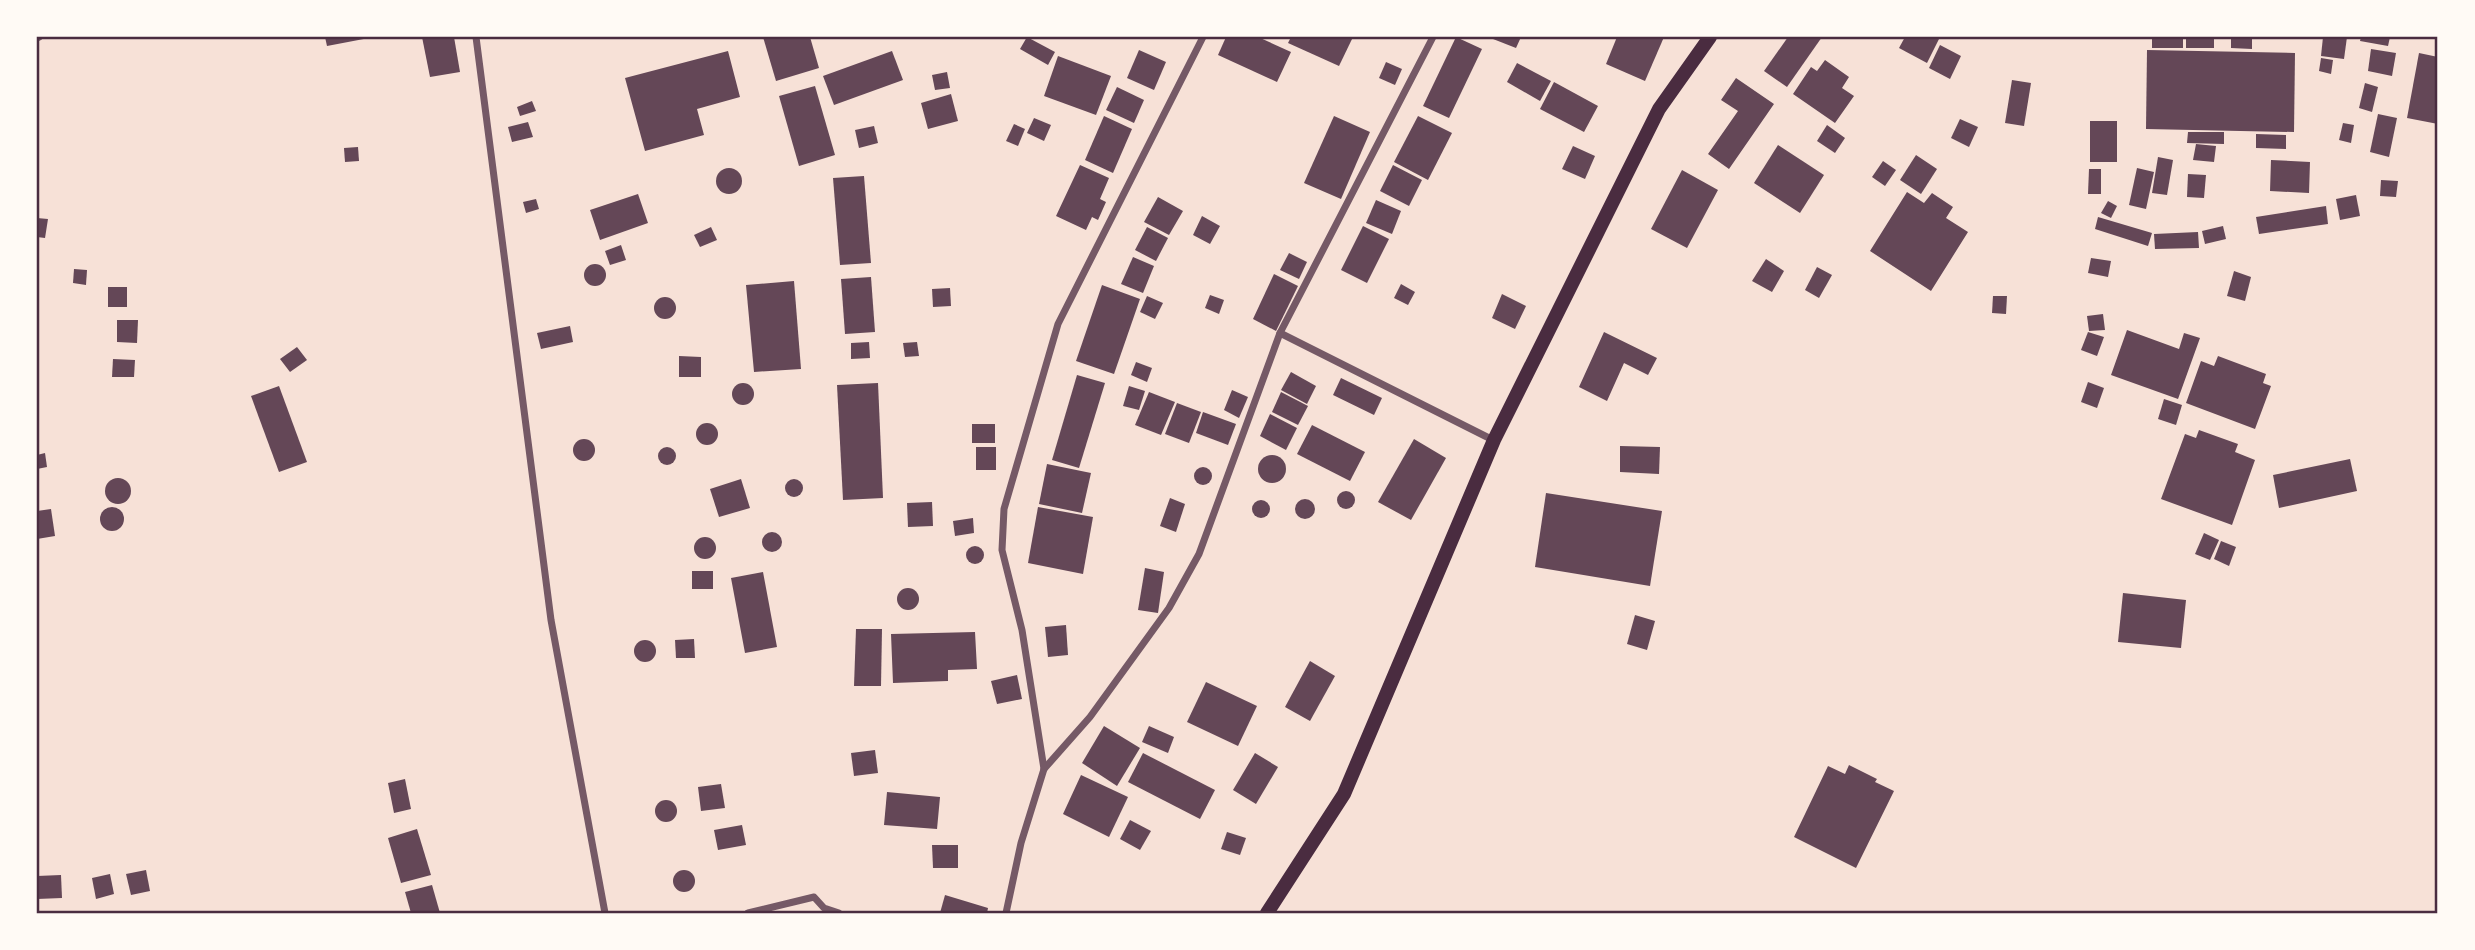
<svg xmlns="http://www.w3.org/2000/svg" width="2475" height="950" font-family="Jost,sans-serif">
	<rect width="100%" height="100%" fill="#f7e1d7"/>
	<!-- building -->
	<g fill="#644757">
		<polygon points="325,37 369,37 369,38 327,46"/>
		<polygon points="422,37 454,37 460,72 430,77"/>
		<polygon points="763,37 810,37 819,68 776,81"/>
		<polygon points="1027,37 1055,52 1048,65 1020,49"/>
		<polygon points="1226,37 1258,37 1291,52 1277,82 1218,55"/>
		<polygon points="1291,37 1353,37 1339,66 1288,43"/>
		<polygon points="1456,37 1482,49 1449,118 1423,106"/>
		<polygon points="1494,37 1521,37 1516,48 1493,39"/>
		<polygon points="1617,37 1664,37 1645,81 1606,64"/>
		<polygon points="1788,37 1822,37 1787,87 1764,71"/>
		<polygon points="1905,37 1940,37 1927,63 1899,48"/>
		<rect x="2152" y="37" width="31" height="11"/>
		<rect x="2186" y="37" width="28" height="11"/>
		<polygon points="2231,37 2252,37 2252,49 2231,48"/>
		<polygon points="2323,37 2347,37 2344,59 2321,56"/>
		<polygon points="2361,37 2390,37 2388,46 2360,41"/>
		<polygon points="1940,45 1961,56 1950,79 1929,68"/>
		<polygon points="2371,49 2396,53 2392,76 2368,71"/>
		<polygon points="1139,50 1166,62 1154,90 1127,78"/>
		<polygon points="2147,50 2295,53 2294,132 2146,129"/>
		<polygon points="728,51 740,97 697,109 704,135 645,151 625,78"/>
		<polygon points="892,51 903,80 834,105 823,76"/>
		<polygon points="2419,53 2438,57 2438,124 2407,118"/>
		<polygon points="1058,56 1111,76 1096,115 1044,96"/>
		<polygon points="2321,58 2333,60 2331,74 2319,71"/>
		<polygon points="1825,60 1849,77 1842,88 1854,96 1835,123 1793,94 1811,67 1817,71"/>
		<polygon points="1386,62 1402,69 1395,85 1379,78"/>
		<polygon points="1517,63 1551,81 1540,101 1507,82"/>
		<polygon points="947,72 950,88 935,90 932,75"/>
		<polygon points="1736,78 1774,104 1729,169 1708,154 1738,111 1721,100"/>
		<polygon points="2012,80 2031,83 2024,126 2005,123"/>
		<polygon points="1554,82 1598,106 1584,132 1540,109"/>
		<polygon points="2365,83 2378,87 2372,112 2359,108"/>
		<polygon points="815,86 835,155 799,166 779,96"/>
		<polygon points="1117,87 1144,100 1134,123 1106,110"/>
		<polygon points="951,94 958,121 928,129 921,103"/>
		<polygon points="532,101 536,111 520,116 517,107"/>
		<polygon points="2378,114 2397,118 2389,157 2370,152"/>
		<polygon points="1104,116 1132,129 1113,173 1085,160"/>
		<polygon points="1334,116 1370,132 1341,199 1304,183"/>
		<polygon points="1418,116 1452,133 1428,180 1394,162"/>
		<polygon points="1034,118 1051,125 1044,141 1027,133"/>
		<polygon points="1960,119 1978,127 1969,147 1951,138"/>
		<rect x="2090" y="121" width="27" height="41"/>
		<polygon points="528,122 533,137 512,142 508,127"/>
		<polygon points="2343,123 2354,125 2351,143 2339,140"/>
		<polygon points="1014,124 1025,129 1018,146 1006,141"/>
		<polygon points="1827,125 1845,138 1835,153 1817,141"/>
		<polygon points="874,126 878,143 859,148 855,130"/>
		<polygon points="2188,132 2224,132 2224,144 2187,143"/>
		<polygon points="2256,134 2286,135 2286,149 2256,148"/>
		<polygon points="2196,144 2216,146 2214,162 2193,160"/>
		<polygon points="1778,145 1824,175 1800,213 1754,183"/>
		<polygon points="1573,146 1595,156 1585,179 1562,169"/>
		<polygon points="358,147 359,161 345,162 344,148"/>
		<polygon points="1916,155 1937,169 1921,194 1900,180"/>
		<polygon points="2158,157 2173,160 2167,195 2152,193"/>
		<polygon points="2271,160 2310,162 2309,193 2270,191"/>
		<polygon points="1883,161 1896,170 1885,186 1872,177"/>
		<polygon points="1080,165 1109,178 1100,199 1106,202 1098,220 1092,217 1086,230 1056,216"/>
		<polygon points="1393,165 1422,180 1409,206 1380,191"/>
		<polygon points="2137,168 2154,172 2146,209 2129,205"/>
		<circle cx="729" cy="181" r="13"/>
		<polygon points="2089,169 2101,169 2101,194 2088,194"/>
		<polygon points="1682,170 1718,190 1687,248 1651,229"/>
		<polygon points="2188,174 2206,175 2204,198 2187,197"/>
		<polygon points="864,176 871,263 840,265 833,178"/>
		<polygon points="2381,180 2398,181 2396,197 2380,196"/>
		<polygon points="1907,192 1924,203 1932,193 1953,207 1946,218 1968,232 1931,291 1870,251"/>
		<polygon points="638,194 648,223 600,240 590,210"/>
		<polygon points="2356,195 2360,216 2340,220 2336,199"/>
		<polygon points="1158,197 1183,211 1169,235 1144,222"/>
		<polygon points="536,199 539,209 526,213 523,202"/>
		<polygon points="1376,200 1401,211 1392,234 1366,223"/>
		<polygon points="2108,201 2117,206 2111,218 2101,213"/>
		<polygon points="2326,206 2328,224 2259,234 2256,217"/>
		<polygon points="1202,216 1220,226 1210,244 1193,235"/>
		<polygon points="2098,217 2152,233 2148,246 2095,229"/>
		<polygon points="37,218 48,219 45,238 37,237"/>
		<polygon points="1363,226 1389,239 1367,283 1341,270"/>
		<polygon points="2223,226 2226,239 2205,244 2202,231"/>
		<polygon points="711,227 717,240 700,247 694,235"/>
		<polygon points="1147,227 1168,238 1156,261 1135,250"/>
		<polygon points="2198,232 2199,248 2155,249 2154,234"/>
		<polygon points="621,245 626,260 610,265 605,251"/>
		<polygon points="1289,253 1307,262 1299,279 1280,270"/>
		<polygon points="1133,257 1154,266 1143,293 1121,284"/>
		<polygon points="2091,258 2111,261 2108,277 2088,273"/>
		<polygon points="1766,259 1784,271 1772,292 1752,281"/>
		<circle cx="595" cy="275" r="11"/>
		<polygon points="1817,267 1832,275 1819,298 1805,290"/>
		<polygon points="74,269 87,270 86,285 73,283"/>
		<polygon points="2234,271 2251,277 2245,301 2227,296"/>
		<polygon points="1274,274 1298,286 1276,331 1253,319"/>
		<polygon points="871,277 875,332 845,334 841,279"/>
		<polygon points="794,281 801,369 754,372 746,285"/>
		<polygon points="1401,284 1415,292 1408,305 1394,298"/>
		<polygon points="1102,285 1140,299 1114,374 1076,361"/>
		<rect x="108" y="287" width="19" height="20"/>
		<polygon points="950,288 951,306 933,307 932,289"/>
		<polygon points="1502,294 1526,306 1515,329 1492,318"/>
		<polygon points="1210,295 1224,300 1219,314 1205,308"/>
		<polygon points="1147,296 1163,303 1155,319 1140,312"/>
		<polygon points="1993,296 2007,296 2006,314 1992,313"/>
		<circle cx="665" cy="308" r="11"/>
		<polygon points="2103,314 2105,330 2089,331 2087,316"/>
		<polygon points="117,320 138,320 137,343 117,342"/>
		<polygon points="570,326 573,342 541,349 537,333"/>
		<polygon points="2127,330 2179,349 2184,333 2200,338 2178,399 2111,375"/>
		<polygon points="1604,332 1657,358 1648,375 1624,363 1607,401 1579,387"/>
		<polygon points="2088,332 2104,337 2097,356 2081,350"/>
		<polygon points="869,342 870,358 851,359 851,343"/>
		<polygon points="917,342 919,356 905,357 903,343"/>
		<polygon points="297,347 307,360 290,372 280,359"/>
		<polygon points="679,356 701,357 701,377 679,377"/>
		<polygon points="2218,356 2266,374 2263,383 2271,386 2255,429 2186,403 2201,361 2214,366"/>
		<polygon points="113,359 135,360 134,377 112,377"/>
		<polygon points="1136,362 1152,368 1147,382 1131,375"/>
		<polygon points="1291,372 1316,386 1307,404 1281,390"/>
		<polygon points="1077,375 1105,383 1079,468 1052,460"/>
		<polygon points="1341,378 1382,398 1374,415 1333,395"/>
		<polygon points="2088,382 2104,388 2097,408 2081,402"/>
		<circle cx="743" cy="394" r="11"/>
		<polygon points="878,383 883,498 843,500 837,385"/>
		<polygon points="279,386 307,462 279,472 251,396"/>
		<polygon points="1129,386 1145,391 1139,410 1123,406"/>
		<polygon points="1232,390 1248,397 1239,418 1224,410"/>
		<polygon points="1149,392 1175,402 1161,435 1135,425"/>
		<polygon points="1281,392 1308,406 1298,425 1272,412"/>
		<polygon points="2164,399 2182,405 2176,425 2158,419"/>
		<polygon points="1177,403 1201,412 1189,443 1165,434"/>
		<polygon points="1203,412 1236,424 1228,445 1196,433"/>
		<polygon points="1270,414 1297,428 1286,450 1260,436"/>
		<circle cx="707" cy="434" r="11"/>
		<rect x="972" y="424" width="23" height="19"/>
		<polygon points="1312,425 1365,452 1350,481 1297,454"/>
		<polygon points="2199,430 2238,444 2235,452 2255,460 2232,525 2161,499 2185,434 2196,438"/>
		<polygon points="1414,439 1446,458 1411,520 1378,502"/>
		<circle cx="584" cy="450" r="11"/>
		<polygon points="1620,446 1660,447 1659,474 1620,472"/>
		<rect x="976" y="447" width="20" height="23"/>
		<circle cx="667" cy="456" r="9"/>
		<polygon points="45,453 47,467 37,469 37,455"/>
		<circle cx="1272" cy="469" r="14"/>
		<polygon points="2350,459 2357,491 2279,508 2273,475"/>
		<polygon points="1047,464 1091,473 1082,513 1039,504"/>
		<circle cx="1203" cy="476" r="9"/>
		<circle cx="118" cy="491" r="13"/>
		<polygon points="741,479 750,508 719,517 710,489"/>
		<circle cx="794" cy="488" r="9"/>
		<circle cx="1346" cy="500" r="9"/>
		<polygon points="1546,493 1662,511 1650,586 1535,567"/>
		<polygon points="1170,498 1185,504 1176,532 1160,526"/>
		<circle cx="1305" cy="509" r="10"/>
		<circle cx="1261" cy="509" r="9"/>
		<polygon points="932,502 933,526 908,527 907,503"/>
		<circle cx="112" cy="519" r="12"/>
		<polygon points="1038,507 1093,517 1083,574 1028,563"/>
		<polygon points="51,509 55,536 37,539 37,511"/>
		<polygon points="973,518 974,533 955,536 953,521"/>
		<circle cx="772" cy="542" r="10"/>
		<polygon points="2204,533 2219,540 2210,560 2195,554"/>
		<circle cx="705" cy="548" r="11"/>
		<polygon points="2221,541 2236,547 2229,566 2214,559"/>
		<circle cx="975" cy="555" r="9"/>
		<polygon points="1145,568 1164,572 1158,613 1138,610"/>
		<rect x="692" y="571" width="21" height="18"/>
		<polygon points="763,572 777,647 745,653 731,578"/>
		<circle cx="908" cy="599" r="11"/>
		<polygon points="2123,593 2186,600 2181,648 2118,642"/>
		<polygon points="1635,615 1655,621 1647,650 1627,644"/>
		<polygon points="1066,625 1068,655 1048,657 1045,627"/>
		<polygon points="856,629 882,629 881,686 854,686"/>
		<polygon points="975,632 977,669 948,670 948,681 893,683 891,634"/>
		<polygon points="694,639 695,658 676,658 675,640"/>
		<circle cx="645" cy="651" r="11"/>
		<polygon points="1310,661 1335,676 1310,721 1285,707"/>
		<polygon points="1017,675 1022,699 997,704 991,681"/>
		<polygon points="1206,682 1257,706 1238,746 1187,722"/>
		<polygon points="1104,726 1140,748 1117,786 1082,763"/>
		<polygon points="1149,726 1174,737 1168,753 1142,742"/>
		<polygon points="875,750 878,773 854,776 851,753"/>
		<polygon points="1143,753 1215,790 1200,819 1128,782"/>
		<polygon points="1255,753 1278,767 1256,804 1233,790"/>
		<polygon points="1849,765 1877,779 1875,782 1894,791 1856,868 1794,837 1828,766 1845,774"/>
		<polygon points="1081,775 1128,797 1109,837 1063,814"/>
		<polygon points="405,779 411,809 394,813 388,783"/>
		<polygon points="721,784 725,808 701,811 698,787"/>
		<polygon points="887,792 940,797 937,829 884,825"/>
		<circle cx="666" cy="811" r="11"/>
		<polygon points="1130,820 1151,831 1140,850 1120,839"/>
		<polygon points="742,825 746,845 718,850 714,830"/>
		<polygon points="417,829 431,875 401,883 388,838"/>
		<polygon points="1227,832 1246,838 1240,855 1221,849"/>
		<polygon points="932,845 958,845 958,868 933,868"/>
		<polygon points="146,870 150,891 131,895 126,874"/>
		<circle cx="684" cy="881" r="11"/>
		<polygon points="110,874 114,894 96,899 92,878"/>
		<polygon points="61,875 62,898 37,899 37,876"/>
		<polygon points="432,885 440,913 411,913 405,892"/>
		<polygon points="945,895 988,908 987,913 940,913"/>
	</g>
	<g fill="none" stroke-linecap="round" stroke-linejoin="round">
		<!-- minor -->
		<g stroke="#755966" stroke-width="7">
			<polyline points="476,37 551,620 605,913"/>
			<polyline points="37,38 39,37"/>
			<polyline points="1280,333 1493,440"/>
			<polyline points="1044,769 1090,717 1169,608 1199,554 1280,333 1433,37"/>
			<polyline points="748,913 814,897 824,908 839,913"/>
			<polyline points="1006,913 1021,843 1044,769 1022,630 1002,550 1004,509 1058,324 1203,37"/>
		</g>
		<!-- secondary -->
		<polyline stroke="#4a2c40" stroke-width="14" points="1267,913 1344,794 1494,440 1659,109 1710,37"/>
	</g>
	<!-- border -->
	<rect width="2475" height="950" fill="none" stroke="#fffaf5" stroke-width="77"/>
	<rect x="38" y="38" width="2398" height="874" fill="none" stroke="#4a2c40" stroke-width="2.5"/>
</svg>
